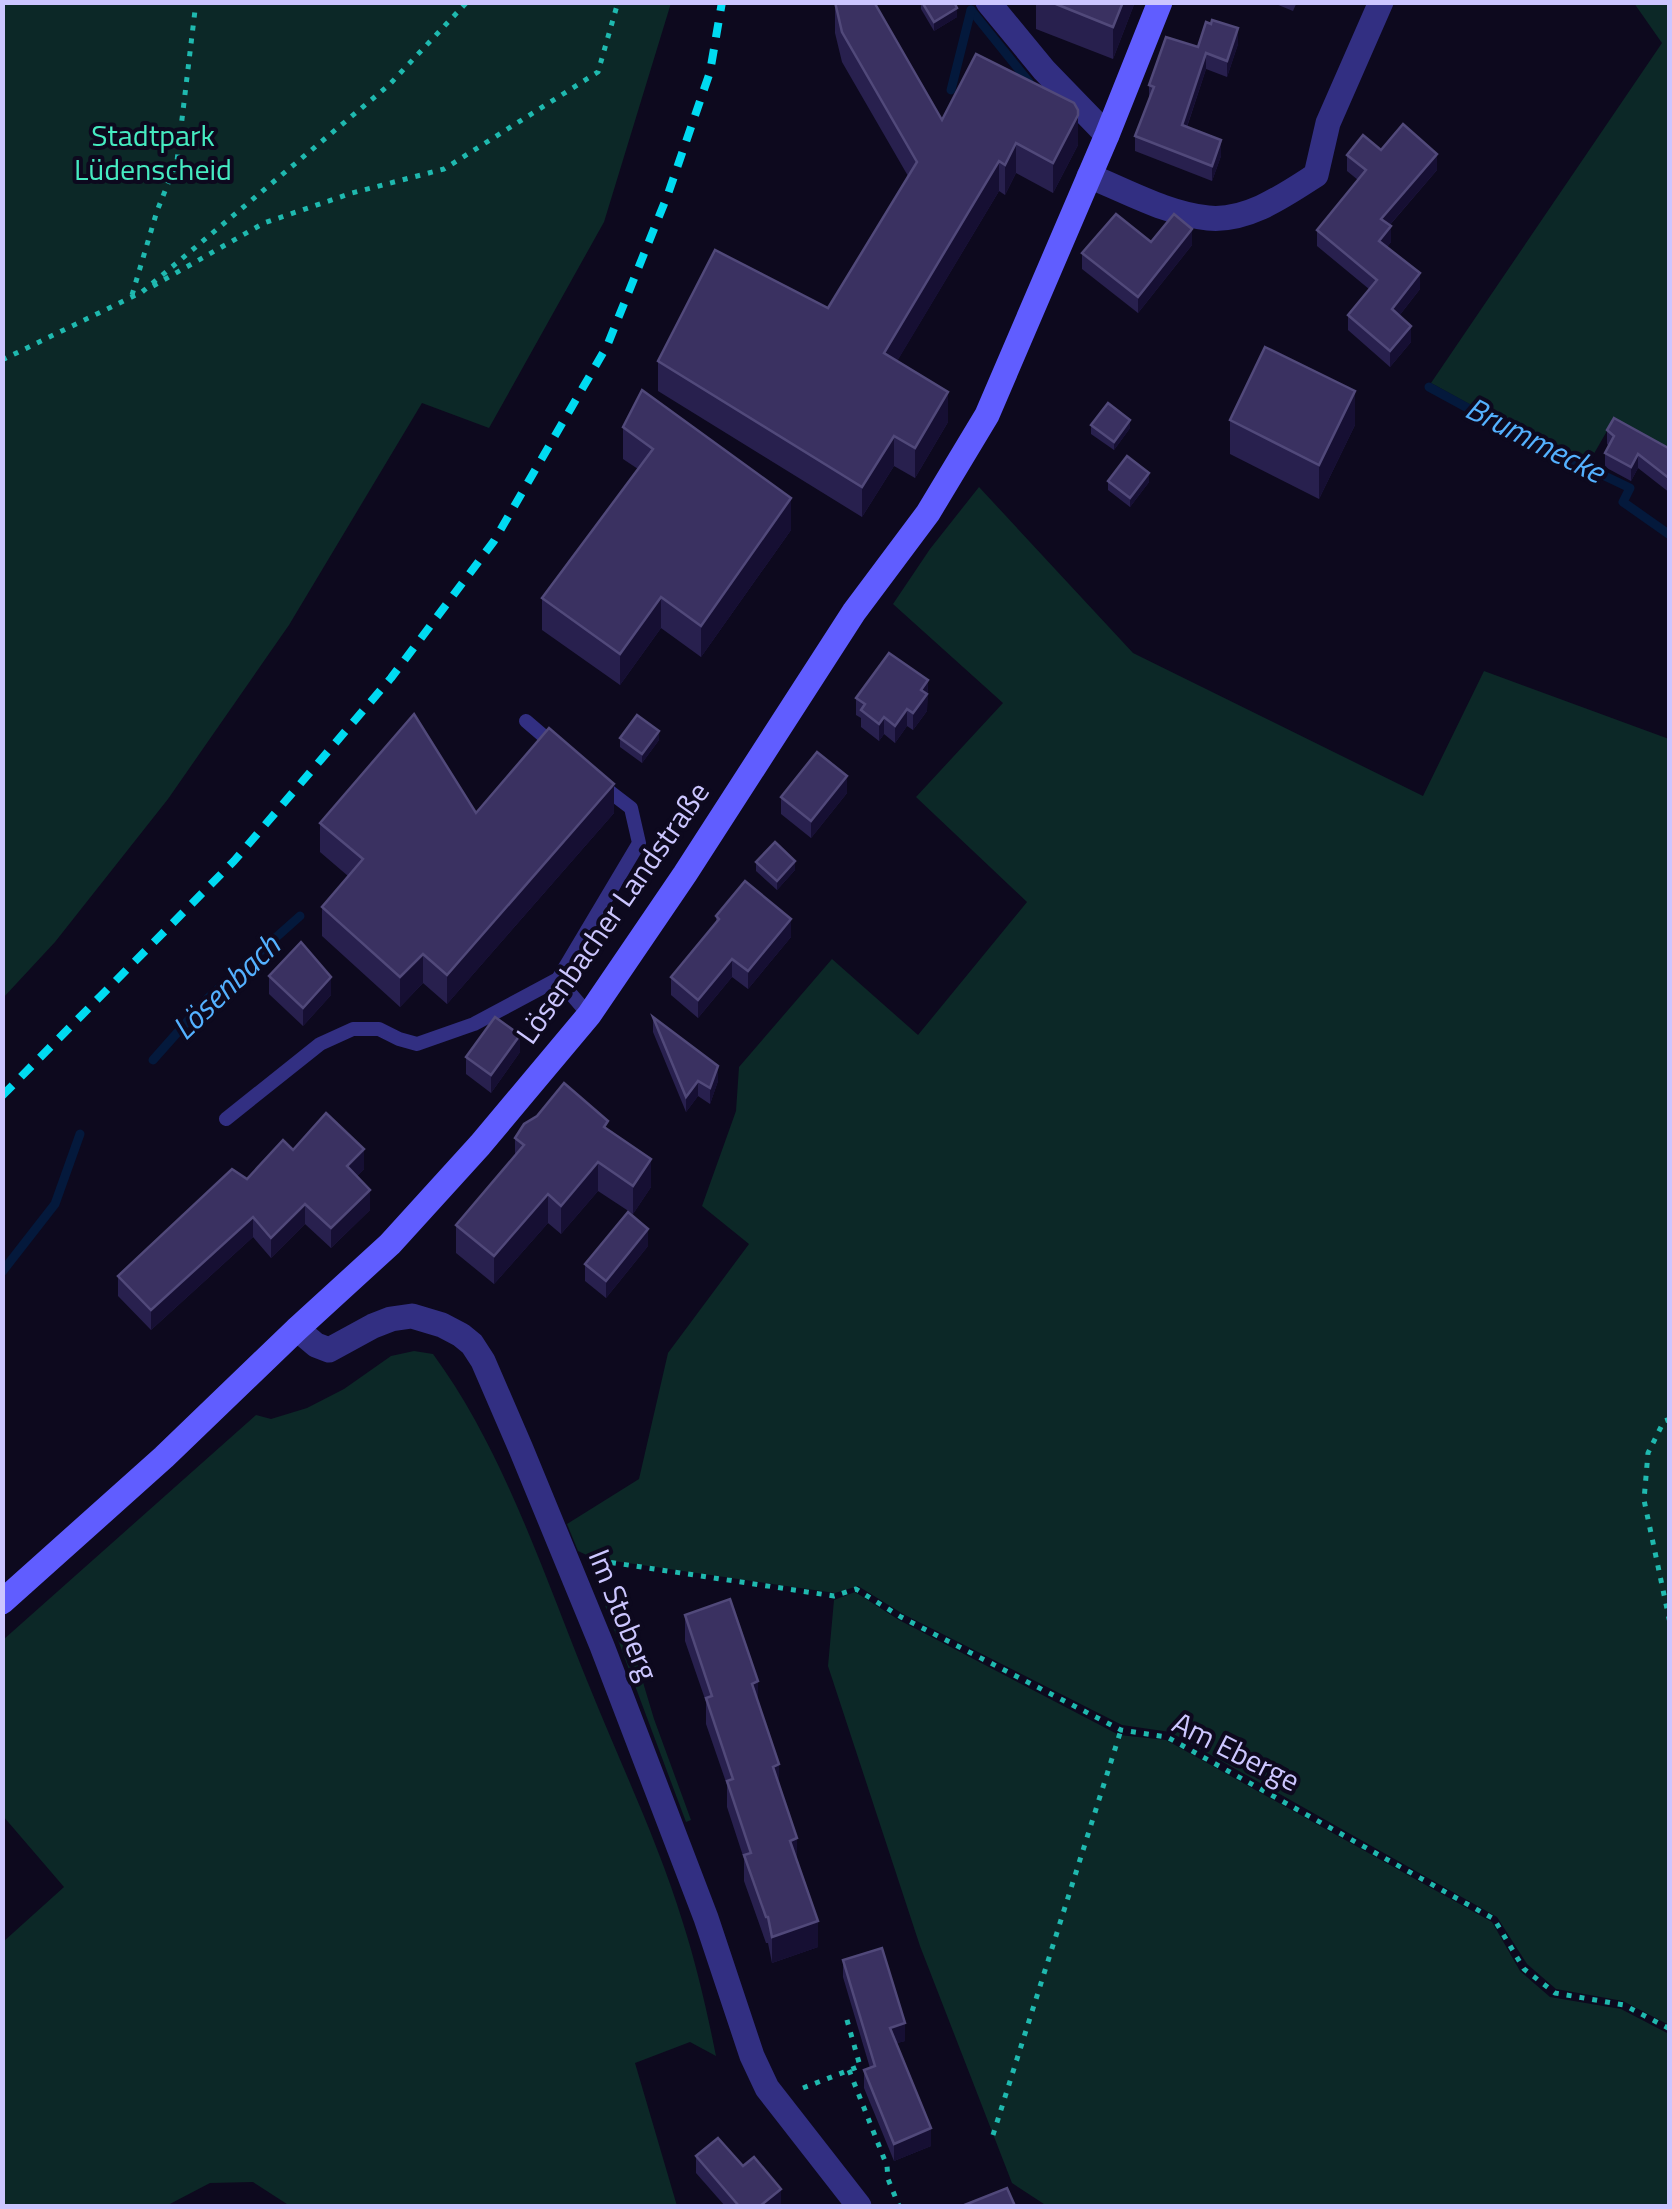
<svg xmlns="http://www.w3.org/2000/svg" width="1672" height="2209" font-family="'Titillium Web',sans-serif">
	<rect width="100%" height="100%" fill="#0d091e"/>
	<!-- green -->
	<g fill="#0c2827">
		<polygon points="2,3 671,3 604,222 489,428 422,403 289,625 168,799 55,942 3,998"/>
		<polygon points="1634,3 1669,3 1669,459 1607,431 1588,464 1511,427 1431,383 1662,43"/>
		<polygon points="979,487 1133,653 1423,796 1484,671 1669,739 1669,2025 1623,2001 1556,1989 1527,1964 1497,1917 1170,1732 1122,1725 903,1614 858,1586 835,1593 593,1558 578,1551 567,1524 639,1479 668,1353 749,1244 702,1206 736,1111 739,1067 832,959 918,1035 1027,902 916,797 1003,703 893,604 930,549"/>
		<path d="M414 1351 433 1354C503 1449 544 1575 588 1683 620 1763 658 1841 683 1923 697 1967 707 2011 716 2056L690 2042 635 2063 677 2206H290L253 2182 210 2183 166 2206H3V1942L64 1887 3 1816V1640L256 1415 271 1419 307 1408 344 1389 391 1356Z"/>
		<polygon points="609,1592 616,1592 654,1719 691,1820 686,1822 603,1600"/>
		<polygon points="855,1592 899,1620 1119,1735 1166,1740 1492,1922 1520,1971 1550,1997 1621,2009 1669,2034 1669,2206 1047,2206 1012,2183 920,1946 828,1666 834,1600"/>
	</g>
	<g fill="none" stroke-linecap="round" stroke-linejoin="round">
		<!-- stream -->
		<g stroke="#04193c" stroke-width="9">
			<polyline points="971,10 1029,82"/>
			<polyline points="951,90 971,10"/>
			<polyline points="1429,387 1508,430 1630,488 1623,502 1670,535"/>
			<polyline points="153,1060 208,998 300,916"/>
			<polyline points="2,1272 55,1204 80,1134"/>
		</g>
		<!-- path -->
		<g stroke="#1fb9af" stroke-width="5" stroke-dasharray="5 8" stroke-linecap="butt">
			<polyline points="153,286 264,223 352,193 444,169 598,72 618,2"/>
			<polyline points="132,295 157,211 177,161 196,2"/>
			<polyline points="2,360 142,292 389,85 467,2"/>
			<polyline points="1670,1419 1664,1421 1648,1453 1644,1500 1670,1623"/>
			<polyline points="598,1562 608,1562 834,1596 856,1589 901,1617 1121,1730 1167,1737 1494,1919 1524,1969 1555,1993 1624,2005 1670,2029"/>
			<polyline points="849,2070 887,2166 888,2179 899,2206"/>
			<polyline points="803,2088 860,2066 845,2013"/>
			<polyline points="993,2135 1121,1730"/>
		</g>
		<!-- lane -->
		<g stroke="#322f82" stroke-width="14">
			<polyline points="526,721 554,745"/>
			<polyline points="589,1015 558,979 639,843 631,808 601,785"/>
			<polyline points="226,1119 320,1044 353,1029 379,1029 399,1039 417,1044 474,1024 558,979"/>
		</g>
		<!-- street -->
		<g stroke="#322f82" stroke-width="25">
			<polyline points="988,2 1044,70 1107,135"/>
			<path d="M1089 176C1127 191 1167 214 1208 218 1247 222 1285 195 1316 175L1328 123 1381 2"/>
			<polyline points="297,1329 316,1345 329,1350 373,1326 391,1319 412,1316 442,1325 461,1335 472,1344 483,1361 521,1449 602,1646 706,1918 752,2056 767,2088 859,2206"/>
		</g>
		<!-- secondary -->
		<polyline stroke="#605dff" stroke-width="25" points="2,1602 164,1457 297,1329 390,1244 480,1145 589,1015 685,874 854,612 928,513 987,415 1107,135 1160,2"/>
		<!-- rail -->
		<polyline stroke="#00daf1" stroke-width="8" stroke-dasharray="15 12" stroke-linecap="butt" points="2,1096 234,861 391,678 494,541 607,346 668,194 710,72 722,2"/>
	</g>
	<!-- wall -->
	<g fill="#28204e">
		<polygon points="921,2 954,2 957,17 934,31 921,9"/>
		<polygon points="1036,2 1135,2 1113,59 1036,29"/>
		<polygon points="1271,2 1297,2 1293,11"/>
		<polygon points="835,3 942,120 1078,145 1053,193 1016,173 1005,195 999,191 897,361 948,422 915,478 894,466 862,517 658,391 658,361 828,308 908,176 842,62 835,33"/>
		<polygon points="1238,44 1227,77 1206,69 1187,127 1221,156 1212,181 1135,151 1135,136 1149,98 1149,85 1198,47"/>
		<polygon points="1381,150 1437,170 1389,226 1391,242 1387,247 1420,289 1399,316 1411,342 1390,367 1348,330 1348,315 1369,289 1317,246 1317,230 1358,180 1347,171 1347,155"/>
		<polygon points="1151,242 1192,245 1138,313 1082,269 1082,253"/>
		<polygon points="1230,420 1355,425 1319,499 1230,454"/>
		<polygon points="1091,425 1130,428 1114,450 1091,434"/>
		<polygon points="623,427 791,530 701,657 661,628 620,685 542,630 542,598 638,469 623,459"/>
		<polygon points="1607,430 1670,449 1670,493 1638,468 1631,481 1605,467 1605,453 1609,446 1607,444"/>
		<polygon points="1108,481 1149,482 1130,507 1108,490"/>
		<polygon points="928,680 927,711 913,730 907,726 895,743 884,734 879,741 861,727 861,718 856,715 856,698"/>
		<polygon points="620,738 659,740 642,763 620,747"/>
		<polygon points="847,793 811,838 781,814 781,797"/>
		<polygon points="476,813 614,813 447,1004 423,983 400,1007 322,936 322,907 348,876 320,852 320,823"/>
		<polygon points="756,862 795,870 777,890 756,871"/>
		<polygon points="716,916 791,937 748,989 732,977 698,1018 671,995 671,977 716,923"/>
		<polygon points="269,976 331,995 303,1026 269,994"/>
		<polygon points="653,1017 718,1081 710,1104 698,1096 686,1112 653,1032"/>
		<polygon points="520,1052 491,1093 466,1074 466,1057"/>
		<polygon points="608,1130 651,1187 633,1214 598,1191 561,1234 548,1223 494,1284 456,1253 456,1225 515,1156 515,1138"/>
		<polygon points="293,1150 364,1169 357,1176 370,1210 331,1248 305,1224 271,1258 253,1237 151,1330 118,1296 118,1276 247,1179"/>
		<polygon points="648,1246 606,1298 585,1281 585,1264"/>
		<polygon points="685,1615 758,1702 779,1786 818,1947 772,1963 768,1943 766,1943 744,1881 744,1859 727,1807 727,1785 706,1724 706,1702 685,1641"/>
		<polygon points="843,1960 905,2041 897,2043 931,2146 894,2161 864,2088 864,2070 870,2068 843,1977"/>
		<polygon points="696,2156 743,2166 781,2205 725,2206 696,2173"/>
	</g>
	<!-- shaded-wall -->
	<g fill="#160f33">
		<polygon points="1123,2 1135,2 1113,59 1113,27"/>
		<polygon points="957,8 957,17 934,31 934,22"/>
		<polygon points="1238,28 1238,44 1227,77 1227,61"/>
		<polygon points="1206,53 1206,69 1182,141 1182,125"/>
		<polygon points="1078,115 1078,145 1053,193 1053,163"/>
		<polygon points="1221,140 1221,156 1212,181 1212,166"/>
		<polygon points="1016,143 1016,173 1005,195 1005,165"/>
		<polygon points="1437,154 1437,170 1381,235 1381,219"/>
		<polygon points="999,161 999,191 884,383 884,353"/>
		<polygon points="1391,226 1391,242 1379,257 1379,241"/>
		<polygon points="1192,229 1192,245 1138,313 1138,297"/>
		<polygon points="1420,273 1420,289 1392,325 1392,309"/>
		<polygon points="1411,326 1411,342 1390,367 1390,351"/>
		<polygon points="1355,391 1355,425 1319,499 1319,465"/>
		<polygon points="948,392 948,422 915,478 915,448"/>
		<polygon points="1130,420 1130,428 1114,450 1114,442"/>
		<polygon points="894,436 894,466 862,517 862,487"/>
		<polygon points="1638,454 1638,468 1631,481 1631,467"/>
		<polygon points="1149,473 1149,482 1130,507 1130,498"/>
		<polygon points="791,498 791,530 701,657 701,626"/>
		<polygon points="661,597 661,628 620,685 620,654"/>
		<polygon points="928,680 927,711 913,730 913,713 921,690"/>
		<polygon points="907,709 907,726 895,743 895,726"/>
		<polygon points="884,717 884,734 879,741 879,724"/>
		<polygon points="659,731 659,740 642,763 642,754"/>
		<polygon points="847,776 847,793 811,838 811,821"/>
		<polygon points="614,784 614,813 447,1004 447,975"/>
		<polygon points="795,861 795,870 777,890 777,881"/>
		<polygon points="791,919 791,937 748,989 748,971"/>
		<polygon points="423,954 423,983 400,1007 400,977"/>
		<polygon points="732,959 732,977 698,1018 698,1000"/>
		<polygon points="331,977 331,995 303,1026 303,1008"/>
		<polygon points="520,1035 520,1052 491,1093 491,1075"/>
		<polygon points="718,1066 718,1081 710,1104 710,1088"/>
		<polygon points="698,1081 698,1096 686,1112 686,1097"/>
		<polygon points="364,1149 364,1169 347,1186 347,1166"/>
		<polygon points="651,1159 651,1187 633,1214 633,1186"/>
		<polygon points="598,1162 598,1191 561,1234 561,1206"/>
		<polygon points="370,1190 370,1210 331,1248 331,1228"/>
		<polygon points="548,1194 548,1223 494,1284 494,1256"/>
		<polygon points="305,1204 305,1224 271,1258 271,1238"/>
		<polygon points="253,1217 253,1237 151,1330 151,1310"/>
		<polygon points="648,1229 648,1246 606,1298 606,1281"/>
		<polygon points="758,1681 758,1707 752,1684"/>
		<polygon points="779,1764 779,1790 773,1767"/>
		<polygon points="797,1838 797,1864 790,1841"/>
		<polygon points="818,1921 818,1947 772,1963 772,1937"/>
		<polygon points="905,2023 905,2041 890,2045 890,2028"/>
		<polygon points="931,2128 931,2146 894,2161 894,2144"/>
		<polygon points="781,2189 781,2205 760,2206"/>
	</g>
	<!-- building -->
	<g fill="#3a3161" stroke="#51497a" stroke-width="2.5">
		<polygon points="835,2 874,2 942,120 976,54 1074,103 1078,110 1078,115 1053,163 1016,143 1005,165 999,161 884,353 948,392 915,448 894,436 862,487 658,361 715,250 828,308 917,162 842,32"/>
		<polygon points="922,2 954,2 957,8 934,22"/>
		<polygon points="1051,2 1123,2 1113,27"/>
		<polygon points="1212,20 1238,28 1227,61 1206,53 1182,125 1221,140 1212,166 1135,136 1154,87 1149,85 1166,37 1198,47 1206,22 1211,24"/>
		<polygon points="1403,124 1437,154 1381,219 1391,226 1379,241 1420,273 1392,309 1411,326 1390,351 1348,315 1377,280 1317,230 1366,170 1347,155 1363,135 1381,150"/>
		<polygon points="1116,214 1151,242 1174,214 1192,229 1138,297 1082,253"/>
		<polygon points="1265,347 1355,391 1319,465 1230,420"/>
		<polygon points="642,390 791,498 701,626 661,597 620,654 542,598 653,449 623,427"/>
		<polygon points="1108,403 1130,420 1114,442 1091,425"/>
		<polygon points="1614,418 1670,449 1670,479 1638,454 1631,467 1605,453 1614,436 1607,430"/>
		<polygon points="1127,456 1149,473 1130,498 1108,481"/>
		<polygon points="889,653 928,680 921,690 927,694 913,713 907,709 895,726 884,717 879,724 861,710 865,704 856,698"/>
		<polygon points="414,714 476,813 549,728 614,784 447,975 423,954 400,977 322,907 363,859 320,823"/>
		<polygon points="637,715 659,731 642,754 620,738"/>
		<polygon points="817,752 847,776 811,821 781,797"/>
		<polygon points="775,842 795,861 777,881 756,862"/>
		<polygon points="745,881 791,919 748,971 732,959 698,1000 671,977 719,919 716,916"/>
		<polygon points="301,942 331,977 303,1008 269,976"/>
		<polygon points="495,1017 520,1035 491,1075 466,1057"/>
		<polygon points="653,1017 718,1066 710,1088 698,1081 686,1097"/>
		<polygon points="564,1083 608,1121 604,1127 651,1159 633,1186 598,1162 561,1206 548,1194 494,1256 456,1225 524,1145 515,1138 524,1124 537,1116"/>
		<polygon points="326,1113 364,1149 347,1166 370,1190 331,1228 305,1204 271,1238 253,1217 151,1310 118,1276 232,1169 247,1179 283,1140 293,1150"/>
		<polygon points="628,1212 648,1229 606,1281 585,1264"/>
		<polygon points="730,1599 758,1681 752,1684 779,1764 773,1767 797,1838 790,1841 818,1921 772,1937 768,1917 766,1917 744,1855 751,1853 727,1781 733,1779 706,1698 712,1696 685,1615"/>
		<polygon points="882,1948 905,2023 890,2028 931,2128 894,2144 864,2070 875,2066 843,1960"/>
		<polygon points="718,2138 743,2166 754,2157 781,2189 760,2206 739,2206 696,2156"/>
		<polygon points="1007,2188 1015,2206 962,2206"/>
	</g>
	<g text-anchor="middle" stroke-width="8" stroke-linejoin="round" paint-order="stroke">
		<!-- park labels -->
		<g font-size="30" fill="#46ebc1" stroke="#0d091e">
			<text x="153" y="146">Stadtpark<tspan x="153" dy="34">Lüdenscheid</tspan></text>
		</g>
		<!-- street labels -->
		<g font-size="30" fill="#ccc6ff" stroke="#0d091e">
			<text transform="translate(613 913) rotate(-55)" y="10">Lösenbacher Landstraße</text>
			<text transform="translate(623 1615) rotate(68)" y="10">Im Stoberg</text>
			<text transform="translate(1236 1752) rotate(27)" y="10">Am Eberge</text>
		</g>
		<!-- water labels -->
		<g font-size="32" font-style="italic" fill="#54b1ff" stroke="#0d091e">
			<text transform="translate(1535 440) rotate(27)" y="11">Brummecke</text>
			<text transform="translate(226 987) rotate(-44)" y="11">Lösenbach</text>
		</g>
	</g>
	<!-- border -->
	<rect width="1672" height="2209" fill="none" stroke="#ccc6ff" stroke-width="10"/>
</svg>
